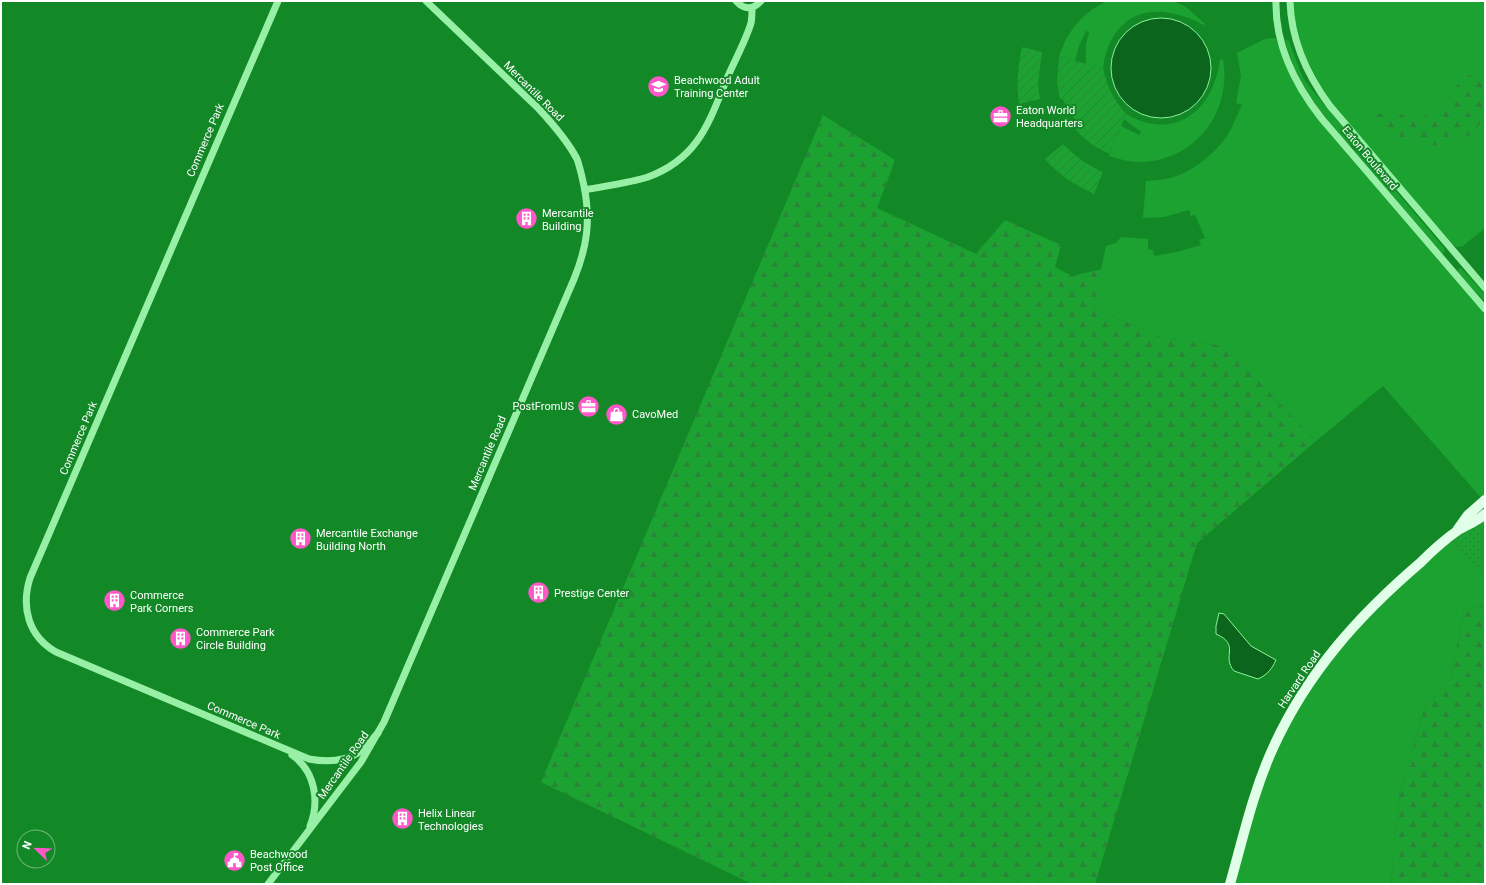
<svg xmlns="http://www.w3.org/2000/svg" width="1486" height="885" font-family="Roboto,sans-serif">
	<defs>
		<pattern id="forest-firs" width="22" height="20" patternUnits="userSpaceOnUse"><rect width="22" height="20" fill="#1ba230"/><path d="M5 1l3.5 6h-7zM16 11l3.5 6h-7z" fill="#2c843a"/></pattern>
		<pattern id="park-dots" width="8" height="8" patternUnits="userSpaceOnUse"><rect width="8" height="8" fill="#1ba230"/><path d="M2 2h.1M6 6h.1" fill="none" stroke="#2c843a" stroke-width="1.8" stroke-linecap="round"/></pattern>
		<pattern id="garden-furrows" width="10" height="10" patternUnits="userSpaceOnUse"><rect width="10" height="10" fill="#1ba230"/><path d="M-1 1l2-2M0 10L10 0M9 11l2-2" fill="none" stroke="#2c843a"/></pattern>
	</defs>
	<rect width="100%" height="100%" fill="#138827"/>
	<!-- grass -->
	<g fill="#1ba230">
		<path d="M1107 1H1173L1186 7 1205 24 1203 25C1194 19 1184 16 1174 14 1134 4 1108 29 1103 68L1086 64V45L1089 32 1086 31 1079 46 1075 61 1059 57C1067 31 1083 12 1107 1Z"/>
		<polygon points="1290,1 1485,1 1485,228 1463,246 1457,247 1448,240 1446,242 1330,106 1301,56"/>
		<path d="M1272 38 1281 39 1306 97 1485 309V500L1484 501 1383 386 1316 441 1224 346 1162 338 1093 307 1106 246 1116 243 1121 237 1148 239V249L1153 250 1154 256 1177 252 1201 245 1199 240 1205 238 1195 215 1191 216 1189 210 1164 217 1143 218 1146 181C1154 180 1163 180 1170 178 1193 172 1214 154 1227 136 1233 126 1237 115 1242 105L1236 103 1241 76 1237 53 1265 39Z"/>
		<path d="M1286 39 1289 41 1301 73 1305 81 1355 142 1350 146C1326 118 1299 89 1289 53 1287 48 1285 43 1286 39Z"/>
		<path d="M1223 59C1224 67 1225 75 1224 84 1220 128 1184 162 1140 162 1129 162 1119 159 1109 156L1121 126 1139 135 1141 132 1124 119 1126 114C1175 142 1213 111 1220 60Z"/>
		<polygon points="1357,145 1445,249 1444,253 1440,252 1353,149"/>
		<polygon points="1461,268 1485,294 1485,302 1458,273 1458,269"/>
		<polygon points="1450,537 1485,578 1485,605 1464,611 1451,678 1425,708 1400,791 1391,884 1230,884 1273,749 1346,634"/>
	</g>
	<!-- forest -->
	<g fill="url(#forest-firs)">
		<path d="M1485 66C1485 75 1486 112 1484 118 1466 150 1428 151 1397 137 1393 135 1386 134 1383 131 1379 127 1377 119 1374 115L1390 112 1421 119 1441 103 1463 79Z"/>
		<polygon points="823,115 895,160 877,208 976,254 1005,220 1061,245 1055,267 1072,276 1102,269 1093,307 1162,338 1224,346 1316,441 1197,543 1095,884 752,884 541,782"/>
		<polygon points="1485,605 1485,884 1391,884 1400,791 1425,708 1451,678 1464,611"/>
	</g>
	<!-- park -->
	<polygon fill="url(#park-dots)" points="1485,514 1485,578 1450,537"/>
	<!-- garden -->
	<g fill="url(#garden-furrows)">
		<path d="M1022 47 1042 52 1038 85 1040 99 1019 104C1016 84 1018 66 1022 47Z"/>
		<path d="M1059 57 1103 68C1108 89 1113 98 1126 114L1110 154C1096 148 1086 141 1076 130L1080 126 1070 113 1063 99H1060L1057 82Z"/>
		<path d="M1063 144C1075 156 1087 165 1103 172L1094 194C1075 185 1059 175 1045 159Z"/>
	</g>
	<!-- water -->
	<g fill="#0b651c" stroke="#8af399">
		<circle cx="1161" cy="68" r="50"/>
		<path d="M1219 613 1224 614 1251 646 1276 660C1272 669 1267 675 1258 679L1234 671C1221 656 1241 645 1216 634V626Z"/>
	</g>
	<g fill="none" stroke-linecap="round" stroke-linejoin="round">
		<!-- minor -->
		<g stroke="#98f0a6" stroke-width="7">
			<path d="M278 1 30 578C21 607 28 636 56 652L309 759C325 762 343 762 358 753 365 748 372 739 378 733"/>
			<path d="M736 1C744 10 753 10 761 1"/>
			<path d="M1276 1C1275 45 1296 86 1322 119L1485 309"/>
			<path d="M1290 1C1291 40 1307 75 1330 106L1485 288"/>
			<path d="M585 190C604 186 630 183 648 177 699 158 709 122 728 76 735 60 746 40 751 23 752 18 752 13 752 8"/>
			<path d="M292 755C315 771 320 801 310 826"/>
			<path d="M268 884 361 762 384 722 574 279C587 247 591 221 584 186 582 177 580 167 577 159 567 140 552 123 538 108L426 1"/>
		</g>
		<!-- major -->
		<g stroke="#e1ffe8" stroke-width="10">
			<polyline points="1458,529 1468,515 1485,500"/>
			<path d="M1230 884C1243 838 1253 792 1273 748 1307 673 1358 616 1420 563 1431 552 1444 540 1457 531 1466 525 1476 522 1485 514"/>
		</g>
	</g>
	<!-- icons -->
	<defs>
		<symbol id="school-disc" viewBox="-11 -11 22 22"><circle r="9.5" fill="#ff57c9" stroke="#138827"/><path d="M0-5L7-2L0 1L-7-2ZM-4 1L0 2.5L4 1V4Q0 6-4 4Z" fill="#fff"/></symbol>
		<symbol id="office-disc" viewBox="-11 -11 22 22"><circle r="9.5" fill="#ff57c9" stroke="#138827"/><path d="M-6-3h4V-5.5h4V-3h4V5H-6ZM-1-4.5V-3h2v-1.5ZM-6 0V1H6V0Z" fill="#fff"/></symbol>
		<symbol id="building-disc" viewBox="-11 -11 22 22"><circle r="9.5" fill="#ff57c9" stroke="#138827"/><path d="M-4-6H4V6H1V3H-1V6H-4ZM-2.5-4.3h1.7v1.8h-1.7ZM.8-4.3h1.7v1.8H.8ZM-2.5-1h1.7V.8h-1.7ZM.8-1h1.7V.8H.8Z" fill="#fff"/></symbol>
		<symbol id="shop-disc" viewBox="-11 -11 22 22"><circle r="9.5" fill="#ff57c9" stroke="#138827"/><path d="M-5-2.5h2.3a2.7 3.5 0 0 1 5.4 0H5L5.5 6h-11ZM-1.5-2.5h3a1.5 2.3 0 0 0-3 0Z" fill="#fff"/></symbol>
		<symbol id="civic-disc" viewBox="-11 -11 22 22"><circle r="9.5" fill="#ff57c9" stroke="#138827"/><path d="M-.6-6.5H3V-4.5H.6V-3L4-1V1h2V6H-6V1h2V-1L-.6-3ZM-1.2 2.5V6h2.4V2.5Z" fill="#fff"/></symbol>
	</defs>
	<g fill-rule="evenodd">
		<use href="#school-disc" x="646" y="74" width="25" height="25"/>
		<use href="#office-disc" x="988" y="104" width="25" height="25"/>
		<use href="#building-disc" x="514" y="206" width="25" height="25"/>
		<use href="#office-disc" x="576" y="394" width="25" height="25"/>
		<use href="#shop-disc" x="604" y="402" width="25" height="25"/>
		<use href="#building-disc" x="288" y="526" width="25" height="25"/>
		<use href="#building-disc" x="526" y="580" width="25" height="25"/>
		<use href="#building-disc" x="102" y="588" width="25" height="25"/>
		<use href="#building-disc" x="168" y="626" width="25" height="25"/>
		<use href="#building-disc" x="390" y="806" width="25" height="25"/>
		<use href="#civic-disc" x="222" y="848" width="25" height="25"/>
	</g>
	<g text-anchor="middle" stroke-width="4" stroke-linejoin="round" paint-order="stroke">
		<!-- poi labels -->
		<g font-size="11" fill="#fff" stroke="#138827" text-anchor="start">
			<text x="674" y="84">Beachwood Adult<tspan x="674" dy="13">Training Center</tspan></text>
			<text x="1016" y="114">Eaton World<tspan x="1016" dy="13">Headquarters</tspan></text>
			<text x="542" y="217">Mercantile<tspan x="542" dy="13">Building</tspan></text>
			<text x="574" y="410" text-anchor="end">PostFromUS</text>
			<text x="632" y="418">CavoMed</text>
			<text x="316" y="537">Mercantile Exchange<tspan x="316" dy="13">Building North</tspan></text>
			<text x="554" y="597">Prestige Center</text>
			<text x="130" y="599">Commerce<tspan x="130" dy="13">Park Corners</tspan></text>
			<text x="196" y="636">Commerce Park<tspan x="196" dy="13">Circle Building</tspan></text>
			<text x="418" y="817">Helix Linear<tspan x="418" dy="13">Technologies</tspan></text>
			<text x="250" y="858">Beachwood<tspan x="250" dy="13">Post Office</tspan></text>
		</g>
		<!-- street labels -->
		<g font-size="11" fill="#fff" stroke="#138827">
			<text transform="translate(534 91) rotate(45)" y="4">Mercantile Road</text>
			<text transform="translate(205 140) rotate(-67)" y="4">Commerce Park</text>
			<text transform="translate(1370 158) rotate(50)" y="4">Eaton Boulevard</text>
			<text transform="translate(78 438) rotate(-67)" y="4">Commerce Park</text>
			<text transform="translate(487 453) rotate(-67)" y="4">Mercantile Road</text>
			<text transform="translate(1299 679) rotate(-56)" y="4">Harvard Road</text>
			<text transform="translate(244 720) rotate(23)" y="4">Commerce Park</text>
			<text transform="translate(343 765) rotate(-55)" y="4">Mercantile Road</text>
		</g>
	</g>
	<!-- border -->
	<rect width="1486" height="885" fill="none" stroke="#ffffff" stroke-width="4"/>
	<!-- north arrow -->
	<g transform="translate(36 849) rotate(293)"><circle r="19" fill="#138827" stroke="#71b87d"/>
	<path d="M0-3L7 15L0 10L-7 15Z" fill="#ff57c9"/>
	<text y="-6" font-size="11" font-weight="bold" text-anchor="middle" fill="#ffffff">N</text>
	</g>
</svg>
